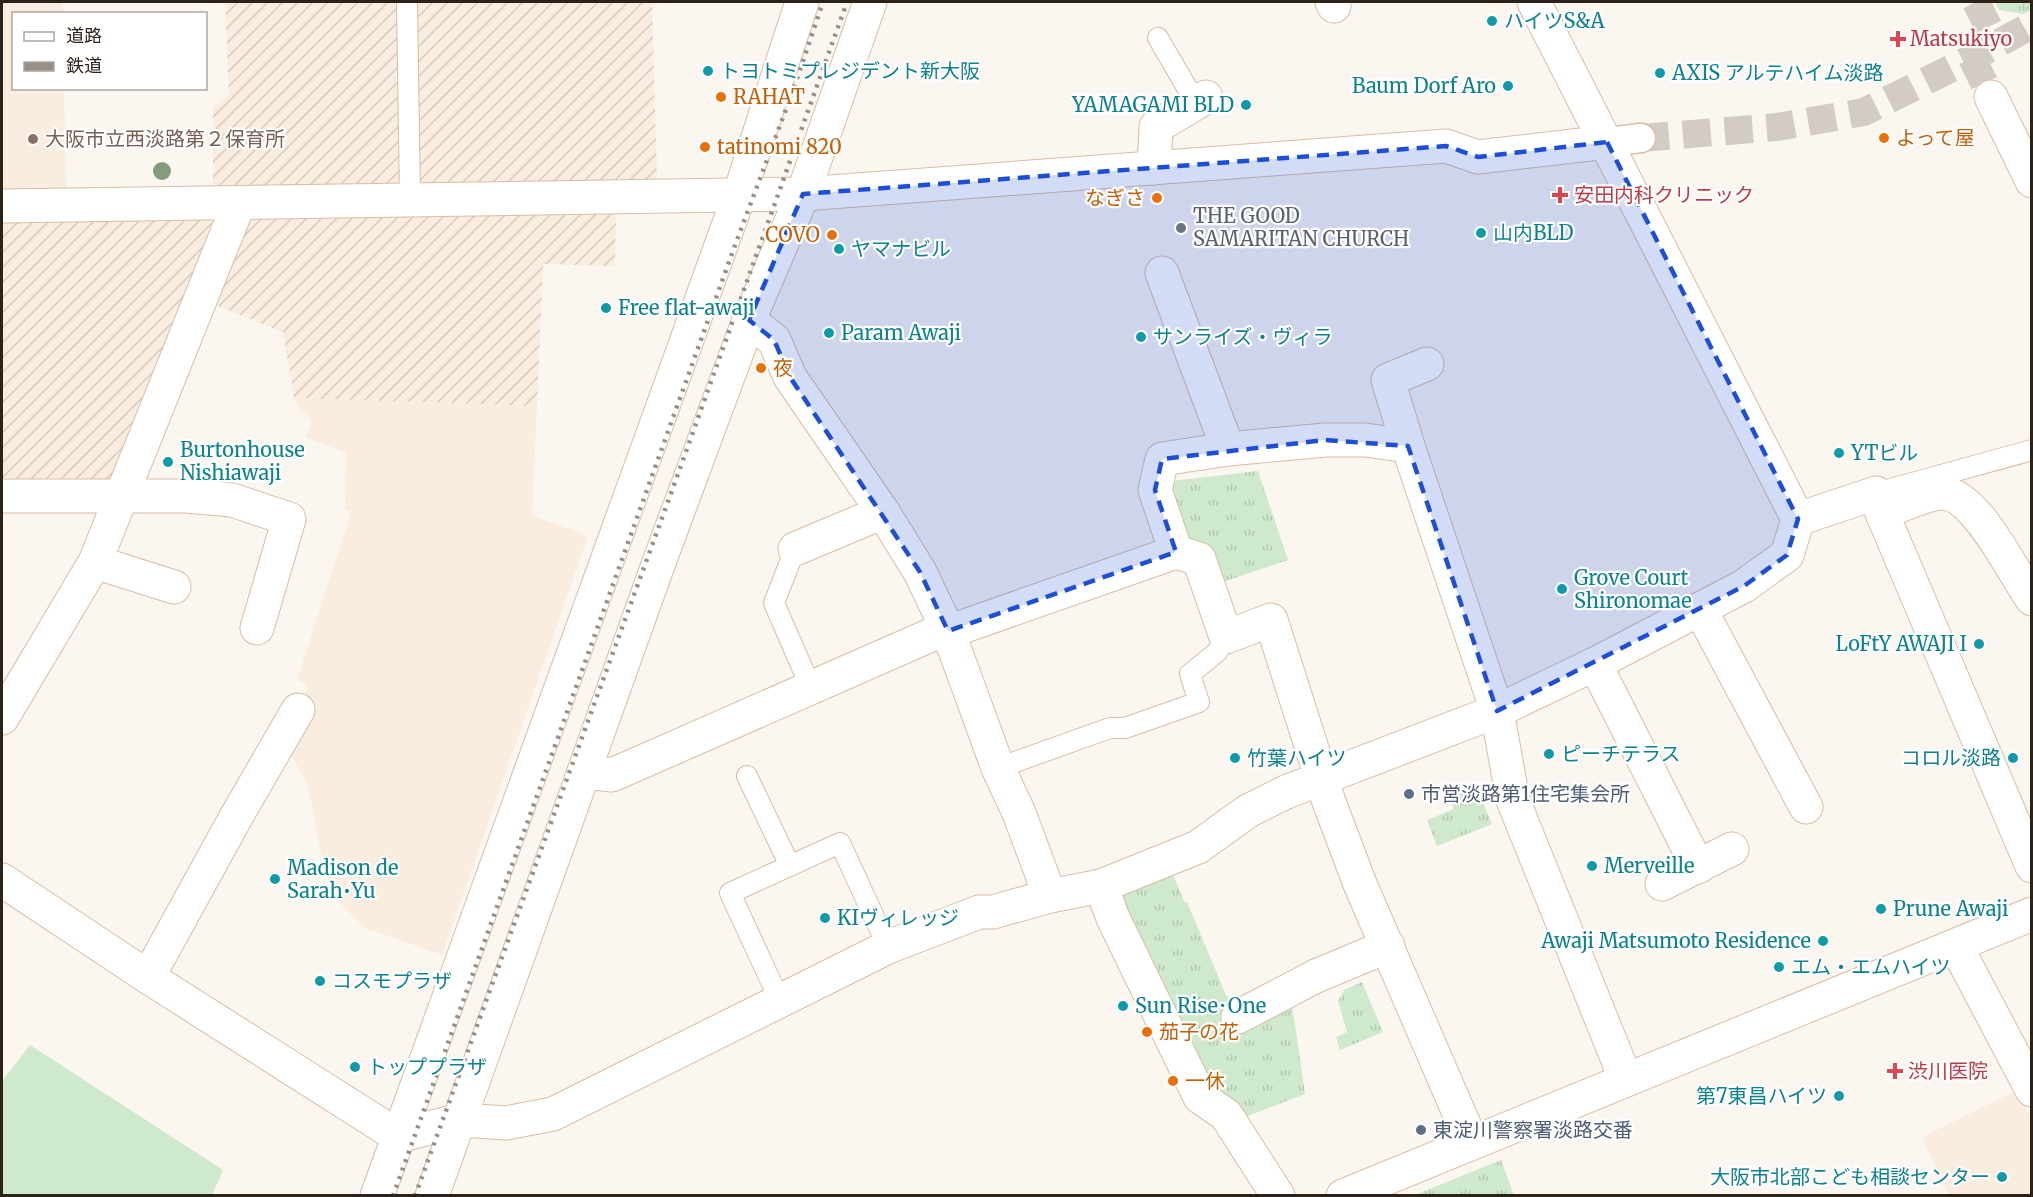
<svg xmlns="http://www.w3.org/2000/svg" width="2033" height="1197" font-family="Merriweather,'Noto Sans JP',serif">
	<defs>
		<pattern id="industrial-furrows" width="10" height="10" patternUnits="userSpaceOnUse" patternTransform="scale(1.5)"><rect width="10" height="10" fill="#faecdf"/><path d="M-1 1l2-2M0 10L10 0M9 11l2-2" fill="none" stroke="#d6cabf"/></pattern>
		<pattern id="grass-tufts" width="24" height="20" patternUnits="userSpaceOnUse" patternTransform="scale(1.5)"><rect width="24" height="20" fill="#cfe9cc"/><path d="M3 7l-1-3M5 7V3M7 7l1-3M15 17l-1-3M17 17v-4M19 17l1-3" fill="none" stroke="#b2c8ae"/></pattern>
	</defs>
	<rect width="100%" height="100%" fill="#fbf6f0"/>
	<!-- built -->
	<g fill="#faecdf">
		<polygon points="2,2 63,2 63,13 14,14 14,88 64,89 66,190 2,191"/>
		<polygon points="294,398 537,406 532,515 588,536 442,955 365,928 337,900 323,865 308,785 287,748 304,715 307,683 297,680 352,510 345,509 346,453 306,437 312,420 299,408"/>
		<polygon points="2016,1091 2031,1118 2031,1195 1948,1195 1922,1137"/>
	</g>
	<!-- industrial -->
	<g fill="url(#industrial-furrows)">
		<polygon points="225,2 652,2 657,181 213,186 213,107 229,94"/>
		<polygon points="616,214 615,266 543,264 537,406 294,398 283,332 210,303 244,222 253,217"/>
		<polygon points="210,220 215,230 111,483 2,484 2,221"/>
	</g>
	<!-- grass -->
	<g fill="url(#grass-tufts)">
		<polygon points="1995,2 2031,2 2031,10 2023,14 1999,10"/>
		<polygon points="1258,471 1288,560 1220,583 1186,537 1165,493 1172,481"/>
		<polygon points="1479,786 1480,795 1492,824 1437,846 1427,820 1454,809 1449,797"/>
		<polygon points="1173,875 1185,903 1187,902 1231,1007 1292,1004 1305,1094 1240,1119 1212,1099 1121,913 1122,893"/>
		<polygon points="1362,982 1383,1032 1340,1050 1336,1037 1347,1032 1338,1001 1344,990"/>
		<polygon points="1501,1160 1514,1195 1415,1195"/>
	</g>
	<!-- pitch -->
	<polygon fill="#cfe9cc" points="30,1045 223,1170 212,1195 2,1195 2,1081"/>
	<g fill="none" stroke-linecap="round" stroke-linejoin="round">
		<!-- pedestrian-tunnel -->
		<g stroke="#d2ccc5" stroke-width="28" stroke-dasharray="28 14" stroke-linecap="butt">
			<polyline points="1976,2 1997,44"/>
			<polyline points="1972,58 1991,97"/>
			<polyline points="1641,138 1777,127 1864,112 1972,58 2032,25"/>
		</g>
		<defs>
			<g id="service">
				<polyline points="407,2 410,200"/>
				<polyline points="1158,38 1196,103"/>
				<polyline points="1876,493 2032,450"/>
				<polyline points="795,549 774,603 811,688"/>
				<polyline points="998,768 1110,728 1125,728 1199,702 1190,674 1217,652 1226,637"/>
				<polyline points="747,776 790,866"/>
				<polyline points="780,1001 730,893 840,843 888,947"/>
			</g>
			<polyline id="pedestrian" points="1607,142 1641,138"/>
			<g id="minor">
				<polyline points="1332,2 1334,6"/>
				<polyline points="1991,97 2032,181"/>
				<polyline points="1154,168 1156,127 1206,97"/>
				<polyline points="2,206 803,194 1446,146 1478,157 1607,142"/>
				<polyline points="1162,273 1228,449"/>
				<polyline points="749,320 774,340 790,377 883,512 920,572 948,631 998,768 1019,813 1050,896"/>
				<polyline points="1408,446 1388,380 1427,364"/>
				<polyline points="2,496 187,496 232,500 289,519 257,628"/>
				<path d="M1882 513C1895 508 1926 494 1940 493 1975 490 2013 573 2032 599"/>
				<polyline points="795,549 883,512"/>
				<polyline points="1176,552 1199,559 1226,637 1271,620 1329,802 1360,884 1472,1143"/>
				<polyline points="95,562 174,587"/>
				<polyline points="1700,609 1806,807"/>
				<polyline points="1595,664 1698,867"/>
				<polyline points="2,718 95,562 239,203"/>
				<polyline points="584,772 612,775 931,635 962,627 1176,552 1155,490 1162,459 1228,449 1325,440 1365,440 1408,446 1497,711 1513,800 1626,1080"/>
				<polyline points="2,880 148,977 398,1136 460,1120 506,1123 553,1114 888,947 979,912 993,912 1050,896 1101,886 1198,847 1248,811 1286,792 1497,711 1595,664 1744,586 1787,555 1798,519 1876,493 1882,513 2032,866"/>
				<polyline points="1662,884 1732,849"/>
				<polyline points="1101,886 1113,918 1200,1097 1226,1115 1278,1196"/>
				<polyline points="1956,946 2032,1090"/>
				<polyline points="148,977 236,817 298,710"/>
				<polyline points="1238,1017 1316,976 1388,946"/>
				<polyline points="377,1196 739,196 802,2"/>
				<polyline points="432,1196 658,565 749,320 803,194 870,2"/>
				<polyline points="1343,1196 2032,914"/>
			</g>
			<polyline id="tertiary" points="1534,2 1798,519"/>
		</defs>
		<!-- service casing -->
		<use href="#service" stroke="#d9bda4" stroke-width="22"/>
		<!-- pedestrian casing -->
		<use href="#pedestrian" stroke="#d9bda4" stroke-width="31"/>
		<!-- minor casing -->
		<use href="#minor" stroke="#d9bda4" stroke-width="35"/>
		<!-- tertiary casing -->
		<use href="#tertiary" stroke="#d9bda4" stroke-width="35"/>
		<!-- service -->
		<use href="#service" stroke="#fff" stroke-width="20"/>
		<!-- pedestrian -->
		<use href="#pedestrian" stroke="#fff" stroke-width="28"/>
		<!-- minor -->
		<use href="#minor" stroke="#fff" stroke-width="33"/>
		<!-- tertiary -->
		<use href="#tertiary" stroke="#fff" stroke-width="33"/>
		<!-- rail -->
		<g stroke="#978f87" stroke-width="4.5" stroke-dasharray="3 6" stroke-linecap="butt">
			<polyline points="393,1196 734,248 791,96 823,2"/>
			<polyline points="415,1196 674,485 847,2"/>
		</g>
	</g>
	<!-- trees -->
	<circle fill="#849c7e" cx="162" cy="171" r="9"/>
	<!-- marked area -->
	<path fill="#1d4ed8" fill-opacity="0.2" stroke="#1d4ed8" stroke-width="4.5" stroke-dasharray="12 8" stroke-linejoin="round" d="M1607 142 1798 519 1787 555 1744 586 1497 711 1408 446 1325 440 1162 459 1155 490 1176 552 948 631 920 572 790 377 774 340 749 320 803 194 1446 146 1478 157Z"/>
	<!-- markers -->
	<g fill="#0f9aa8" stroke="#fff" stroke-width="2">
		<circle cx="1492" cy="21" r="6"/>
		<circle cx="708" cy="71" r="6"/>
		<circle cx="1660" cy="73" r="6"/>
		<circle cx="1508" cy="86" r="6"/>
		<circle cx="1246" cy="105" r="6"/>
		<circle cx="1481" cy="233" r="6"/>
		<circle cx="839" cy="249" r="6"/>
		<circle cx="606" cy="308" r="6"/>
		<circle cx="829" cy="333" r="6"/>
		<circle cx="1141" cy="337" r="6"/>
		<circle cx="1839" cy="453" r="6"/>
		<circle cx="168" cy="462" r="6"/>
		<circle cx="1562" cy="589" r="6"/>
		<circle cx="1979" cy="644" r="6"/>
		<circle cx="1549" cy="754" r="6"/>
		<circle cx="1235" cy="758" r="6"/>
		<circle cx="2013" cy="758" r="6"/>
		<circle cx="1592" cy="866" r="6"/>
		<circle cx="275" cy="879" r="6"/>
		<circle cx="1881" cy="909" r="6"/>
		<circle cx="825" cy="918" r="6"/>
		<circle cx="1823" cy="941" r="6"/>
		<circle cx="1779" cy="967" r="6"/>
		<circle cx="320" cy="981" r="6"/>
		<circle cx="1123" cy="1006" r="6"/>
		<circle cx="355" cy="1067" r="6"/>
		<circle cx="1839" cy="1096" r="6"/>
		<circle cx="2002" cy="1177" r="6"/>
	</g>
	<g fill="#e0444e" stroke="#fff" stroke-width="2">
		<path d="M1895 30h6v6h6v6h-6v6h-6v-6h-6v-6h6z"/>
		<path d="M1557 186h6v6h6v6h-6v6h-6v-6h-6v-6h6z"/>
		<path d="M1892 1062h6v6h6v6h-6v6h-6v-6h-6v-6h6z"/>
	</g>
	<g fill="#e8710a" stroke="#fff" stroke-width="2">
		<circle cx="721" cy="97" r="6"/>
		<circle cx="1884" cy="138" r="6"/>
		<circle cx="705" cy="147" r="6"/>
		<circle cx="1157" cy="198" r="6"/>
		<circle cx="832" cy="235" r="6"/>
		<circle cx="761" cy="368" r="6"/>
		<circle cx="1147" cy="1032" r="6"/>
		<circle cx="1173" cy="1081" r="6"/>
	</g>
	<circle fill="#8d6e63" stroke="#fff" stroke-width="2" cx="33" cy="139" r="6"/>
	<circle fill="#6b7280" stroke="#fff" stroke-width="2" cx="1181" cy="228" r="6"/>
	<g fill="#5c6f8a" stroke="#fff" stroke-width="2">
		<circle cx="1409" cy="794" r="6"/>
		<circle cx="1421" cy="1130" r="6"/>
	</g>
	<g text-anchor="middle" stroke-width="4.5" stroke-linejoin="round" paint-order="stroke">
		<!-- culture labels -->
		<g font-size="20" fill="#0d838f" stroke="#fff" text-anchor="start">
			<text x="1504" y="28">ハイツS&amp;A</text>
			<text x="720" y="78">トヨトミプレジデント新大阪</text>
			<text x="1672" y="80">AXIS アルテハイム淡路</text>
			<text x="1496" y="93" text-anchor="end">Baum Dorf Aro</text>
			<text x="1234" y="112" text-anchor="end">YAMAGAMI BLD</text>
			<text x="1493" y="240">山内BLD</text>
			<text x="851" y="256">ヤマナビル</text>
			<text x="618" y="315">Free flat-awaji</text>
			<text x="841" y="340">Param Awaji</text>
			<text x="1153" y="344">サンライズ・ヴィラ</text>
			<text x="180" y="457">Burtonhouse<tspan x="180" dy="23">Nishiawaji</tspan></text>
			<text x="1851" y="460">YTビル</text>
			<text x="1574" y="585">Grove Court<tspan x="1574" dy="23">Shironomae</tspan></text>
			<text x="1967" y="651" text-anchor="end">LoFtY AWAJI I</text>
			<text x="1561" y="761">ピーチテラス</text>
			<text x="1247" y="765">竹葉ハイツ</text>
			<text x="2001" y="765" text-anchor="end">コロル淡路</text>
			<text x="1604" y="873">Merveille</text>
			<text x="287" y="875">Madison de<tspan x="287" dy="23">Sarah•Yu</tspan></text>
			<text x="1893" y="916">Prune Awaji</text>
			<text x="837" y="925">KIヴィレッジ</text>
			<text x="1811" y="948" text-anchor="end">Awaji Matsumoto Residence</text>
			<text x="1791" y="974">エム・エムハイツ</text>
			<text x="332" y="988">コスモプラザ</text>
			<text x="1135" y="1013">Sun Rise･One</text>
			<text x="367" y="1074">トッププラザ</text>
			<text x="1827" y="1103" text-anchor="end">第7東昌ハイツ</text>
			<text x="1990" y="1184" text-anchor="end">大阪市北部こども相談センター</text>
		</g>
		<!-- health labels -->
		<g font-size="20" fill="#be3a42" stroke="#fff" text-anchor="start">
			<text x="1910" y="46">Matsukiyo</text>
			<text x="1574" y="202">安田内科クリニック</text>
			<text x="1908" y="1078">渋川医院</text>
		</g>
		<!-- food labels -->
		<g font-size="20" fill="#c56008" stroke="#fff" text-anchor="start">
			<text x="733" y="104">RAHAT</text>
			<text x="1896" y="145">よって屋</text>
			<text x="717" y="154">tatinomi 820</text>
			<text x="1145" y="205" text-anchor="end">なぎさ</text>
			<text x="820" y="242" text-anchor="end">COVO</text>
			<text x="773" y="375">夜</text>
			<text x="1159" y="1039">茄子の花</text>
			<text x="1185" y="1088">一休</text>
		</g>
		<!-- education labels -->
		<g font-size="20" fill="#785e54" stroke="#fff" text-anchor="start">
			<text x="45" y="146">大阪市立西淡路第２保育所</text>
		</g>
		<!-- worship labels -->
		<g font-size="20" fill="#5b616d" stroke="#fff" text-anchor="start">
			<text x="1193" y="223">THE GOOD<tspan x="1193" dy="23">SAMARITAN CHURCH</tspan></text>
		</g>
		<!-- service labels -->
		<g font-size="20" fill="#4e5e75" stroke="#fff" text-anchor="start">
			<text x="1421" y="801">市営淡路第1住宅集会所</text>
			<text x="1433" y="1137">東淀川警察署淡路交番</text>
		</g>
	</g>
	<!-- border -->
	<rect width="2033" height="1197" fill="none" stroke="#2c2218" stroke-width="6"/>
	<!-- legend -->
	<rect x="12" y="12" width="195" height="78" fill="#ffffff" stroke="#aba7a3" stroke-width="1.5"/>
	<rect x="24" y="32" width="30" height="9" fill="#ffffff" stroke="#aba7a3" stroke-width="1.5"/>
	<text x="66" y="42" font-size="18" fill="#2c2218">道路</text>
	<rect x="24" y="62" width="30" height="9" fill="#978f87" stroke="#aba7a3" stroke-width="1.5"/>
	<text x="66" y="72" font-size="18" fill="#2c2218">鉄道</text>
</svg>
